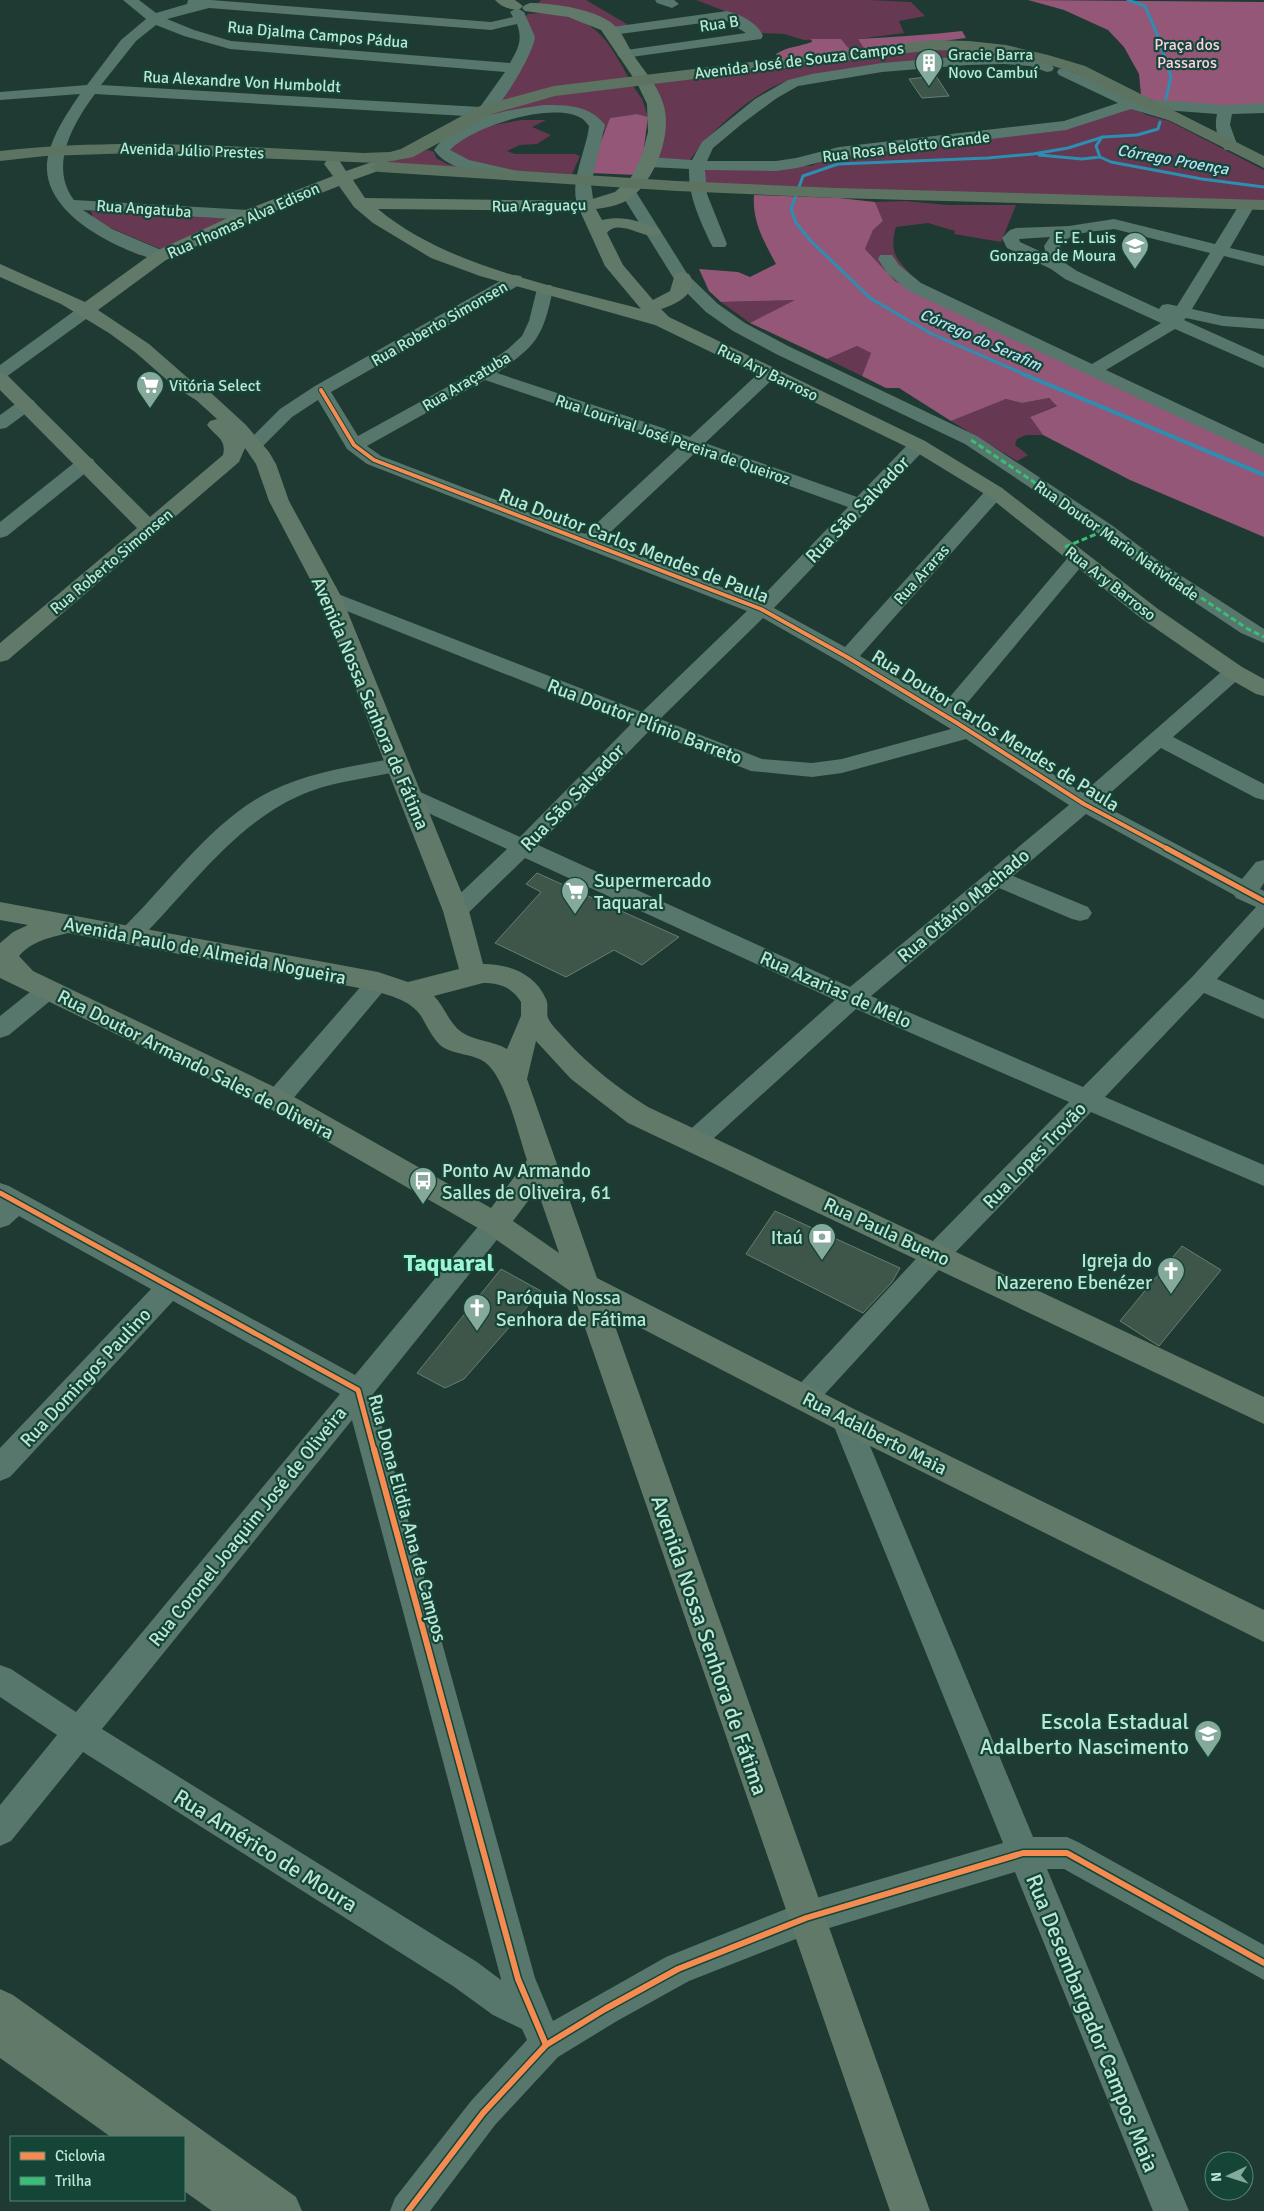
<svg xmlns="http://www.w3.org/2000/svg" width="1264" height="2211" font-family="Signika,sans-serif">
	<rect width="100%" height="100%" fill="#1f3a32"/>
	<!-- green -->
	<g fill="#673851">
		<polygon points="541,0 586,0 630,26 613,27 536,6"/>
		<polygon points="696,0 869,0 911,2 925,16 899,21 904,33 858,39 865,50 851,51 841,39 804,40 784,34 760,33 730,13"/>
		<path d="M543 13C597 19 604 34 629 78L492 105 529 49 524 19 528 14Z"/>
		<path d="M959 48 1003 53 1012 57 814 75C804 77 793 78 784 82 752 94 709 132 690 160L657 159 649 81 909 51Z"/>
		<polygon points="631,83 642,99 648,117 637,114 610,118 605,131 583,111 557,107 483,122 491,113 547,96"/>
		<polygon points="1130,107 1147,115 1169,121 1264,170 1264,205 696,185 698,165 811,166 827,159 1054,130"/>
		<polygon points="521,120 546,120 532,127 551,135 537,144 520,145 507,151 515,154 575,154 580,156 572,174 517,171 455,158 447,146 484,127"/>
		<polygon points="428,150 434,152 436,158 447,164 460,166 460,169 385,163"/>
		<path d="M905 201 947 205H1016L1001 242 954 234 955 231 928 223 896 227C884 266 915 264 915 290L895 281 865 249 873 230 883 221 875 202Z"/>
		<polygon points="91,211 234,219 163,250 94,221"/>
		<polygon points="796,300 750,323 721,302"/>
		<polygon points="857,346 871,353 862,376 827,359"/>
		<polygon points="1048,398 1058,405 1030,417 1043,435 1026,435 1017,439 1015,445 1028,455 1017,461 951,421 1006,399 1022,403"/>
	</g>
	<!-- forest -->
	<g fill="#955778">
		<polygon points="1028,0 1264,2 1264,105 1223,107 1163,105 1141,95 1139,74 1124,47 1108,30 1064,10"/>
		<path d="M962 31 966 38 912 45 868 47 865 50 858 39C893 37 927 35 962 31Z"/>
		<path d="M811 39H841L851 51 780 60 776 54C788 46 799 47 812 42Z"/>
		<polygon points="637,114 648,117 643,155 636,175 591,173 594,159 610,118"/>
		<path d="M754 195 839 198 875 202 883 221 873 230 865 249 895 281 1264 456V537L1130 480 1043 435 1030 417 1057 406 1049 398 1022 403 1006 399 951 421 899 388H886L862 376 871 353 857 346 827 359 750 323 795 300 721 302 709 291 699 269 738 272 750 277 776 264C764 242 752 221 754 195Z"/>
	</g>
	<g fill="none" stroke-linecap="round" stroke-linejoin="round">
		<!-- stream-far1 -->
		<g stroke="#2c8eb1" stroke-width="3">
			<polyline points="1128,0 1145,6 1157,34 1171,77 1166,98"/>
			<polyline points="1102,137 1096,146 1100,157 1111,162 1202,179 1264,187"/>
			<polyline points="1039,155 1082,159 1100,157"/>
			<polyline points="1026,375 932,334 870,298 810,240 796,223 791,209 803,176 838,164 988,158 1033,154 1068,148 1103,137 1137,135 1158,129 1160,122"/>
		</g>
		<!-- stream -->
		<polyline stroke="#2c8eb1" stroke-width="4" points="1023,374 1264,475"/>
	</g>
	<!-- building -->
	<g fill="#3e5649" stroke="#657e70">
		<polygon points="936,76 949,96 922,98 909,79"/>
		<polygon points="537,873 679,937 642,965 614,950 566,977 495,943 541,892 526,884"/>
		<polygon points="775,1211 900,1268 892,1282 863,1313 746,1254"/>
		<polygon points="1182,1246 1221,1270 1159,1346 1120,1321"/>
		<polygon points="501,1269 541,1291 464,1379 445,1388 417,1373"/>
	</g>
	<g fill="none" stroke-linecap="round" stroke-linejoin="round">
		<!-- minor -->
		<g fill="#57766c" fill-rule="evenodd">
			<path d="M123 0H139L156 13 187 4 188 0H211L491 22 513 17 510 12 517 8 524 12 535 37C533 54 505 100 492 112 490 114 486 116 482 117L95 94C74 122 48 166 74 200L249 210 255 212 257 215 255 218 249 220 83 210 112 229 166 252 168 256 166 260 160 261C118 250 43 215 47 163 50 138 66 115 80 94L0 100V92L87 85 121 40 146 19ZM209 8 491 30 517 24C523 40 518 49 510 63L231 41 194 30 167 19ZM156 25 184 36 230 49 505 72 480 107 101 85 136 41Z"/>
			<polygon points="655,0 674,0 679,4 672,8 657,3"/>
			<path d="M727 11C740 14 758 23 763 36L761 39 624 58 619 57 617 54 619 51 746 33 725 20 612 35 605 31 612 27Z"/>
			<path d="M967 56C986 56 1042 51 1054 68L1052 71 1047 72 1030 66 1004 64 967 65 882 72 798 86 777 98 743 123 713 148 707 161H776L796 158 839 147 1064 121 1118 103 1059 75 1057 72 1059 69 1064 68 1150 106 1152 102 1157 100 1225 105 1264 103V113L1232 114 1230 125 1238 147 1235 150H1225C1217 139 1214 126 1217 114L1164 110 1180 114 1183 117 1180 120 1175 122 1131 109 1066 130 840 157 797 168 776 171 705 170 707 194 727 244 725 247H713L711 244C700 220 688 196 689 169L649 167 643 165 641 162 643 159 649 157 692 160 702 142 755 99 788 80 812 74 882 63Z"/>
			<path d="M544 105C567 105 590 105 605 125L591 184 594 206 592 209H580C566 189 587 149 589 126 587 124 584 119 581 118 552 101 471 127 450 150L469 160 522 172 524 175 522 178 516 180C490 174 450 173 434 150 457 117 507 110 544 105Z"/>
			<polygon points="628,187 634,189 636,192 688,275 718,304 745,323 788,346 977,436 1113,526 1160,562 1264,629 1264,643 1241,633 1146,570 1099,534 965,444 776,354 733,331 706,312 676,282 620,192 622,189"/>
			<path d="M1247 200 1253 202 1255 205 1230 248 1264 256V266L1224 256 1192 309 1223 316 1264 319V329L1223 326 1186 318 1184 320 1264 356V368L1175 329 1106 370 1264 444V457L909 291 887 273 878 259 880 255H892L899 265 921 283 1092 364 1161 323 1065 279 1051 269 1007 248 1002 238 1010 230 1016 228 1069 226 1114 219 1215 244 1241 202ZM1114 229 1210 253 1177 306 1168 304 1162 305 1159 309 1077 271 1065 263 1060 246C1071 230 1097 232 1114 229ZM1050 237 1044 246 1046 254 1020 242 1019 239Z"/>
			<path d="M515 275 521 276 523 280 521 284 331 392 358 436 478 370 508 349 522 336 529 321 537 289 539 285H551L553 289C543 337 537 345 497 373L690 437 763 369 769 368 775 369 778 373 775 377 705 443 857 497 911 441 918 439 925 441 927 445 925 449 774 608 845 647 988 488 995 486 1002 488 1004 492 1002 496 860 656 943 705 1071 554 1078 552 1085 554 1088 558 1085 562 958 714 1083 793 1227 667 1234 665 1241 667 1244 672 1241 677 1173 737 1264 784V800L1256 798 1161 748 1099 803 1242 879 1256 862 1264 860V883L1260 889 1264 891V927L1217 979 1264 1000V1019L1204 993 1105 1097 1264 1165V1186L1091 1112 945 1263 814 1406 804 1410 794 1406 790 1398 794 1390 927 1247 1069 1102 856 1009 703 1148 694 1151 685 1148 681 1141 685 1134 835 1000 525 858 464 917 456 919 448 917 444 911 448 905 507 849 402 801 399 796 402 791 410 789 418 791 520 837 631 724 324 602 321 598 324 594 331 592 338 594 642 712 747 611 367 464 347 449 318 400 292 417 260 449 253 451 246 449 244 445 280 409 315 386 509 276ZM485 380 680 446 585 534 381 456 367 446ZM696 452 848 507 758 601 601 541ZM763 618 840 662 951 729 842 759 812 763 762 759 660 719ZM649 731 751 771 812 777 842 773 966 739 1069 805 850 987 538 845ZM1086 814 1234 895 1236 898 1256 907 1193 976 1083 1087 871 996 999 888 1072 919 1080 921 1088 919 1092 913 1088 907 1013 876Z"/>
			<polygon points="87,305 93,306 96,310 93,314 6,377 0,378 0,365 81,306"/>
			<polygon points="27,399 33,400 36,404 33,408 6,428 0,429 0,415 21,400"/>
			<polygon points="86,457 93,459 95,463 93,467 7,536 0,538 0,522 79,459"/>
			<path d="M396 758 404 760 407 765 404 770C373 778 340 780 311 791 238 818 192 887 139 940L131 942 123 940 119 934 123 928C168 884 213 819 271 791 310 772 354 766 396 758Z"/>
			<polygon points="378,973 386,976 390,982 386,988 286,1107 277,1110 268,1107 265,1100 268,1093 370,976"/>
			<polygon points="48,981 56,984 60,990 56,996 9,1035 0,1038 0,1016 40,984"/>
			<path d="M0 1183 9 1186 355 1375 486 1217 495 1213 504 1217 508 1224 504 1231 373 1394 535 1978 553 2021 666 1957 806 1901 1003 1843 831 1419 835 1410 845 1407 855 1410 1033 1837H1067L1078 1842 1264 1945V1980L1064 1869H1047L1189 2211H1153L1015 1872 806 1935 689 1981 617 2021 558 2057 495 2125 430 2211H390L395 2198 471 2101 527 2040 522 2029 493 2015 453 1986 83 1752 11 1841 0 1846V1805L57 1735 0 1697V1665L11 1669 76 1712 340 1394 173 1301 10 1477 0 1481V1448L151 1289 19 1216 9 1225 0 1228ZM352 1420 501 1979V1980L477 1962 102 1729Z"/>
		</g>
		<!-- major -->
		<g fill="#607969" fill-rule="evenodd">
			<path d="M495 0H515L523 6 520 9C512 11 501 7 495 0Z"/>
			<path d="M530 3C553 3 596 9 614 25 623 33 627 45 633 54 643 70 657 84 663 103 673 132 656 178 632 197 622 205 609 207 596 209L602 220C622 215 639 221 658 228L661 232 658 236C644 239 618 218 607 233L623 265 653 300 670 291 675 274 682 272 689 274C701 292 675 305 661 309L669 317 925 441 1002 488 1158 609 1242 667 1264 679V696L1256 694 1226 677 1142 619 988 496 911 449 655 325 480 276 431 258 373 223 354 207 339 186 255 219 166 260 98 310 149 344 189 379 210 392 246 425 269 452 276 464 289 501 342 598 469 911 483 964C510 964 535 974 546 999 549 1005 546 1013 548 1018 551 1025 560 1033 565 1039 589 1066 618 1088 648 1107L1264 1397V1424L628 1123 571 1079 536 1041 527 1079 597 1278 856 1410 1264 1610V1642L834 1428 610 1312 930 2211H890L573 1293 485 1232 267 1107 0 978V943L13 932 28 925 0 920V902L378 972 408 982 459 969 443 911 320 598 269 501 256 464 245 448 239 462 8 660 0 662V643L137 528 0 390V373L7 375 150 517 223 455C227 439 215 436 207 425L210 421 217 419 196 400 175 387 135 352 109 333 61 304 0 277V264L85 302 154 252 243 211 333 176 324 164 327 160H339L346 171 372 162 378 163 381 167 378 171 353 180 365 198 586 201 615 192 632 176 642 155 648 132 647 104 637 83 601 30 568 17 525 11 522 8 525 5ZM378 209 580 211 605 266 641 309C556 286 447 267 378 209ZM68 933 375 991C392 996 411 1001 421 1016 427 1026 432 1037 440 1045 452 1055 470 1053 483 1061 505 1074 518 1134 527 1160L491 1208 287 1093 33 971 19 956C32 941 49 938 68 933ZM483 983C499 983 512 987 521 1002V1016L507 1049C493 1041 476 1041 463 1033 449 1024 445 1007 434 996ZM537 1189 559 1253 513 1221Z"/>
			<polygon points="0,1989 13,1995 296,2197 302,2211 212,2211 184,2191 184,2137 111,2137 0,2058"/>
		</g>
		<!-- highway -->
		<path fill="#5d7361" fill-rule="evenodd" d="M932 40 969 41 1006 45 1048 55 1085 66 1264 156V168L1073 72 1039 62 1006 55 969 51 932 50 555 96 492 114 413 157 387 162 677 181 836 188 1264 200V210L836 198 677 191 380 172 374 171 371 167 377 163 136 153 45 156 0 161V151C121 137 241 147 363 153L390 152 401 149 480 106 554 86Z"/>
		<!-- quiet -->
		<g stroke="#3abd76" stroke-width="3" stroke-dasharray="6 3" stroke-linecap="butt">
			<polyline points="971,440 1106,530 1153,566 1248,629 1264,637"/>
			<polyline points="1065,547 1106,530"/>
		</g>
		<defs>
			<polyline id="cycleway-far2" points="321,390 354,445 374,460 761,609 847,657 957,723 1084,804 1168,849"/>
			<g id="cycleway-far1">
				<polyline points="1166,848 1264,901"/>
				<polyline points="0,1193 358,1390 374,1450"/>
			</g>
			<g id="cycleway">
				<polyline points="374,1449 518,1979 546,2045"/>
				<polyline points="408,2211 483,2113 546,2045 605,2009 678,1969 806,1918 1023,1853 1067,1853 1264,1963"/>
			</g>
		</defs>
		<!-- cycleway-far2 casing -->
		<use href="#cycleway-far2" stroke="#144536" stroke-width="6"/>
		<!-- cycleway-far1 casing -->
		<use href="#cycleway-far1" stroke="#144536" stroke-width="8"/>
		<!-- cycleway casing -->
		<use href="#cycleway" stroke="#144536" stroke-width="9"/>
		<!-- cycleway-far2 -->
		<use href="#cycleway-far2" stroke="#f68b52" stroke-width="4"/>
		<!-- cycleway-far1 -->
		<use href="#cycleway-far1" stroke="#f68b52" stroke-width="5"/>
		<!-- cycleway -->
		<use href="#cycleway" stroke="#f68b52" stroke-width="6"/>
	</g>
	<!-- icons -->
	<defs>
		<symbol id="building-pin" viewBox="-11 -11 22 30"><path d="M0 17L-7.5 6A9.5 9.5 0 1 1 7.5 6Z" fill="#85aa9c" stroke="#144536"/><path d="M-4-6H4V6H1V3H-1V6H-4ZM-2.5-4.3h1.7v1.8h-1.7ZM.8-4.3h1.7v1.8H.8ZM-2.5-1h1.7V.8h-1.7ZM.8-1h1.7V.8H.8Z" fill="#fff"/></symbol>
		<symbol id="school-pin" viewBox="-11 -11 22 30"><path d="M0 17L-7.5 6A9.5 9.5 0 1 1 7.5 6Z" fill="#85aa9c" stroke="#144536"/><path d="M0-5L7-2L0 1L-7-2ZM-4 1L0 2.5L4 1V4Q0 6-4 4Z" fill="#fff"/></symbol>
		<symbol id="supermarket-pin" viewBox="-11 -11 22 30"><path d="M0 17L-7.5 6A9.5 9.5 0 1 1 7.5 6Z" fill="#85aa9c" stroke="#144536"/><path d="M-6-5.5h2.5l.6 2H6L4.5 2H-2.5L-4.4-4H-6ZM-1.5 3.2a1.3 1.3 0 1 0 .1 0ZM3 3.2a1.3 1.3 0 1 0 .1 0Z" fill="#fff"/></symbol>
		<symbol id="bus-pin" viewBox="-11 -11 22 30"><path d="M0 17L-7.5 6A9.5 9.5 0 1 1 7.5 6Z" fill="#85aa9c" stroke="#144536"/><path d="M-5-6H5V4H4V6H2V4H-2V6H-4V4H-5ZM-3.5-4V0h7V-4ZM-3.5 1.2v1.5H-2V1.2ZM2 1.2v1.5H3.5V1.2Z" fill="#fff"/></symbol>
		<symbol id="bank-pin" viewBox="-11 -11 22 30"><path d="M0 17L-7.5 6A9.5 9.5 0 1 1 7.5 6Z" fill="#85aa9c" stroke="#144536"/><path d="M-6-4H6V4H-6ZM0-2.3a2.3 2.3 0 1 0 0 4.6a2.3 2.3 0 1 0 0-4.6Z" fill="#fff"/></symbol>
		<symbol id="church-pin" viewBox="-11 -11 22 30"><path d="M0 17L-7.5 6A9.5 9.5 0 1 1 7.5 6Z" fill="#85aa9c" stroke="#144536"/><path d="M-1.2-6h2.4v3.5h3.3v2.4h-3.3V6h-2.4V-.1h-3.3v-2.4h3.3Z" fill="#fff"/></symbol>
	</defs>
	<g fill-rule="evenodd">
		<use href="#building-pin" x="913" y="47" width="32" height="43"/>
		<use href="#school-pin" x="1119" y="230" width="32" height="43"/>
		<use href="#supermarket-pin" x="134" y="369" width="32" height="43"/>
		<use href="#supermarket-pin" x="559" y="875" width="32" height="43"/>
		<use href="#bus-pin" x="407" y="1165" width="32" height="43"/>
		<use href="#bank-pin" x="806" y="1221" width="32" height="43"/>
		<use href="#church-pin" x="1155" y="1255" width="32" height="43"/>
		<use href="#church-pin" x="461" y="1292" width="32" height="43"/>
		<use href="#school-pin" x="1192" y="1718" width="32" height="43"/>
	</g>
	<g text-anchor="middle" stroke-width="4.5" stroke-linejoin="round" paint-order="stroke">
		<!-- far-street labels -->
		<g font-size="16" fill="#bce6d5" stroke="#144536">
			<text transform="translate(719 23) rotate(-8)" y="6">Rua B</text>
			<text transform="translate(318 34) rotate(5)" y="6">Rua Djalma Campos Pádua</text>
			<text transform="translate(799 60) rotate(-7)" y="6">Avenida José de Souza Campos</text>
			<text transform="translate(242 81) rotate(3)" y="6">Rua Alexandre Von Humboldt</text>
			<text transform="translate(906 146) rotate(-7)" y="6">Rua Rosa Belotto Grande</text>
			<text transform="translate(192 150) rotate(2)" y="6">Avenida Júlio Prestes</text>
			<text transform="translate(539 205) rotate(-1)" y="6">Rua Araguaçu</text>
			<text transform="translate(144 208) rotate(4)" y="6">Rua Angatuba</text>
			<text transform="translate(243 220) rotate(-24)" y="6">Rua Thomas Alva Edison</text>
			<text transform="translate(439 323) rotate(-30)" y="6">Rua Roberto Simonsen</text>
			<text transform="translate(768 372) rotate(26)" y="6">Rua Ary Barroso</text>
			<text transform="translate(466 381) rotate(-31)" y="6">Rua Araçatuba</text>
			<text transform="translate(673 439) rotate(19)" y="6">Rua Lourival José Pereira de Queiroz</text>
			<text transform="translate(1117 540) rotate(35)" y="6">Rua Doutor Mario Natividade</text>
			<text transform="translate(111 561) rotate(-40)" y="6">Rua Roberto Simonsen</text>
			<text transform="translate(921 574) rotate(-48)" y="6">Rua Araras</text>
			<text transform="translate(1111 583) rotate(38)" y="6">Rua Ary Barroso</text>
		</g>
		<!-- far-park labels -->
		<g font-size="16" fill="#fcd0e5" stroke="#144536">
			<text x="1187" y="50">Praça dos<tspan x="1187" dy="18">Passaros</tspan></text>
		</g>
		<!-- far-poi labels -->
		<g font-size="16" fill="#bce6d5" stroke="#144536" text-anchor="start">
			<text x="948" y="60">Gracie Barra<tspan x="948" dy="18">Novo Cambuí</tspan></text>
			<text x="1116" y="243" text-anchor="end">E. E. Luis<tspan x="1116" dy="18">Gonzaga de Moura</tspan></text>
			<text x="169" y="391">Vitória Select</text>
		</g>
		<!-- far-water labels -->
		<g font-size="16" font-style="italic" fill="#b4e1f7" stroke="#144536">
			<text transform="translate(1173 159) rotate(10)" y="6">Córrego Proença</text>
			<text transform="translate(981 339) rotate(24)" y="6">Córrego do Serafim</text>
		</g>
		<!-- street labels -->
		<g font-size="19" fill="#bce6d5" stroke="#144536">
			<text transform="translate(857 509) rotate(-46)" y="7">Rua São Salvador</text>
			<text transform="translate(634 545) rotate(21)" y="7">Rua Doutor Carlos Mendes de Paula</text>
			<text transform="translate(371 703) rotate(67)" y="7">Avenida Nossa Senhora de Fátima</text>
			<text transform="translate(645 721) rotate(21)" y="7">Rua Doutor Plínio Barreto</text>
			<text transform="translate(996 730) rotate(32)" y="7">Rua Doutor Carlos Mendes de Paula</text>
			<text transform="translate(572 797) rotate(-46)" y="7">Rua São Salvador</text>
			<text transform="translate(963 905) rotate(-40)" y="7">Rua Otávio Machado</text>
			<text transform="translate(205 950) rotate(11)" y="7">Avenida Paulo de Almeida Nogueira</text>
			<text transform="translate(836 989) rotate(24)" y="7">Rua Azarias de Melo</text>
			<text transform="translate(196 1064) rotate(27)" y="7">Rua Doutor Armando Sales de Oliveira</text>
			<text transform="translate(1034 1155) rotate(-46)" y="7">Rua Lopes Trovão</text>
			<text transform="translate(887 1231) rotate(25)" y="7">Rua Paula Bueno</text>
			<text transform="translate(85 1377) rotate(-47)" y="7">Rua Domingos Paulino</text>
			<text transform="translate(875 1433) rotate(27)" y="7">Rua Adalberto Maia</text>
			<text transform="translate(408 1518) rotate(75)" y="7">Rua Dona Elidia Ana de Campos</text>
			<text transform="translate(247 1526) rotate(-51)" y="7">Rua Coronel Joaquim José de Oliveira</text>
		</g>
		<!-- poi labels -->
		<g font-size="19" fill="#bce6d5" stroke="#144536" text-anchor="start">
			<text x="594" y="887">Supermercado<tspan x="594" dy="22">Taquaral</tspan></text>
			<text x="442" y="1177">Ponto Av Armando<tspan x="442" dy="22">Salles de Oliveira, 61</tspan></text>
			<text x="803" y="1244" text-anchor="end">Itaú</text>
			<text x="1152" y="1267" text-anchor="end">Igreja do<tspan x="1152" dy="22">Nazereno Ebenézer</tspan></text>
			<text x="496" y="1304">Paróquia Nossa<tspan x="496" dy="22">Senhora de Fátima</tspan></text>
		</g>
		<!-- near-street labels -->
		<g font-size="22" fill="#bce6d5" stroke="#144536">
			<text transform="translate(710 1645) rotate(71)" y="8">Avenida Nossa Senhora de Fátima</text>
			<text transform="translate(266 1850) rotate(32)" y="8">Rua Américo de Moura</text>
			<text transform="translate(1093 2023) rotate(68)" y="8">Rua Desembargador Campos Maia</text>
		</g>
		<!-- near-poi labels -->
		<g font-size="22" fill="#bce6d5" stroke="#144536" text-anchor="end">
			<text x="1189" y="1729">Escola Estadual<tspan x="1189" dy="25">Adalberto Nascimento</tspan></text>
		</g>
		<!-- district labels -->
		<g font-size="24" font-weight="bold" fill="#9cf6d4" stroke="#144536">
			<text x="449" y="1271">Taquaral</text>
		</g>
	</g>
	<!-- legend -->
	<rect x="10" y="2136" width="175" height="65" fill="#144536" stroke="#578576"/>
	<rect x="20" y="2152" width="25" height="8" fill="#f68b52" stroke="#578576"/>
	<text x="55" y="2161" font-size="15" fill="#bce6d5">Ciclovia</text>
	<rect x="20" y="2177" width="25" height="8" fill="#3abd76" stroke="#578576"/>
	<text x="55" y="2186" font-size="15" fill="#bce6d5">Trilha</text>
	<!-- north arrow -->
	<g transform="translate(1229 2176) rotate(266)"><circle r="24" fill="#144536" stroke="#578576"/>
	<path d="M0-4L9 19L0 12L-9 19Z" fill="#85aa9c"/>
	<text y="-8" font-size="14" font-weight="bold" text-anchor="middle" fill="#bce6d5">N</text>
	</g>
</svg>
